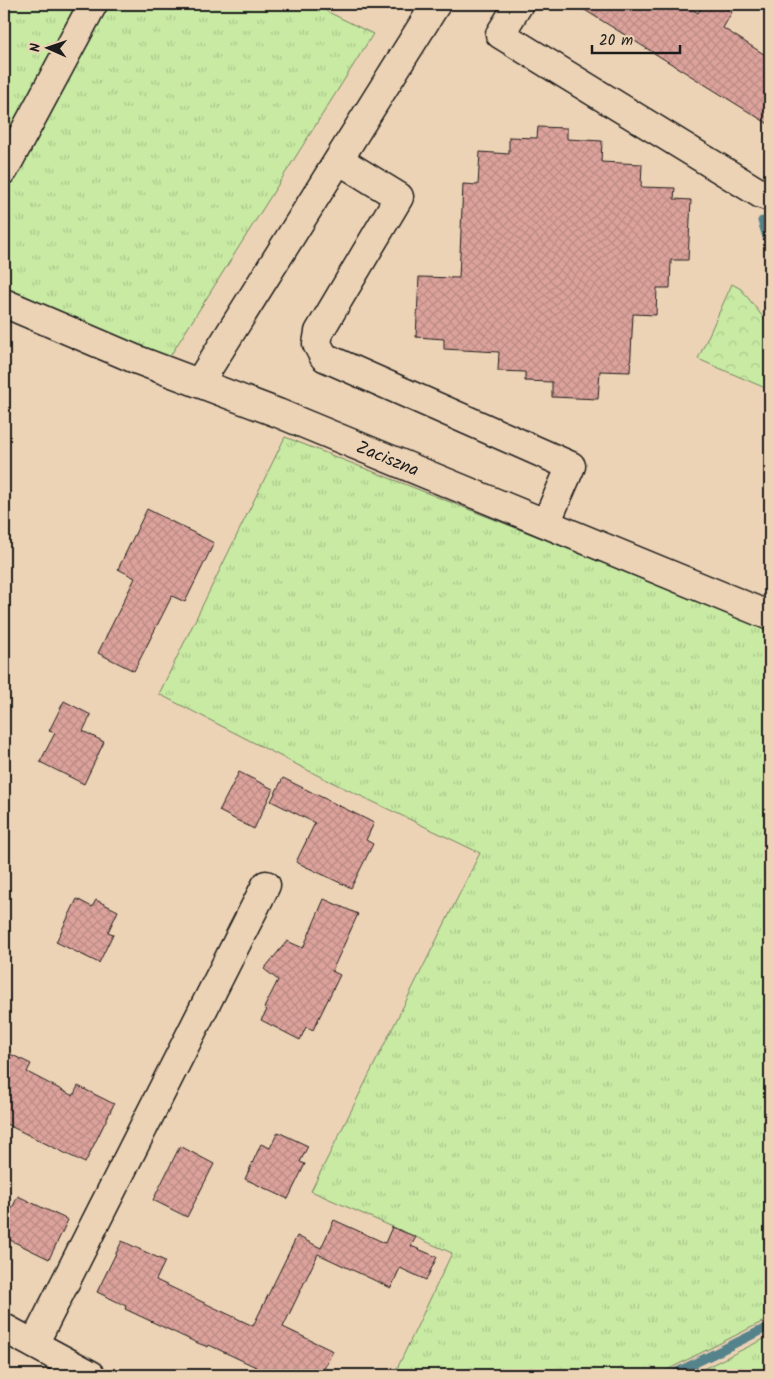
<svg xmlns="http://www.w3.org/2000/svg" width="774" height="1379" font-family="Kalam,sans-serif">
	<defs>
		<pattern id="grass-tufts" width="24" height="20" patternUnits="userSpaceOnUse" patternTransform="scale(1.25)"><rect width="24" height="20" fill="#c8eaa3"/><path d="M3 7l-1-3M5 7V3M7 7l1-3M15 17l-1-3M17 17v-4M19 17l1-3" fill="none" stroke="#abc88c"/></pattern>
		<pattern id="park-crowns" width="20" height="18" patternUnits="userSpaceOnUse" patternTransform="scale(1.25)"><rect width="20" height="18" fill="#c8eaa3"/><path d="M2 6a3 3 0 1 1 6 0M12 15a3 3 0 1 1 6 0" fill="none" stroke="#abc88c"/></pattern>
		<pattern id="building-cross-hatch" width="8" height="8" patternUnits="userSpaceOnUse" patternTransform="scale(1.25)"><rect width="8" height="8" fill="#dca29b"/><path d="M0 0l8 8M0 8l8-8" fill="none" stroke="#bc8b85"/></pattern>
	</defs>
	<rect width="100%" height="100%" fill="#edd3b5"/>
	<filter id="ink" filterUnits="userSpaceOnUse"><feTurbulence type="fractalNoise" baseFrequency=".02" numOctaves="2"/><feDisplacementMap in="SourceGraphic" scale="10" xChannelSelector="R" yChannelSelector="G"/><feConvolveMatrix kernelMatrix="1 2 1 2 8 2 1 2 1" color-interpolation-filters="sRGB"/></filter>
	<g filter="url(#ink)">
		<!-- grass -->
		<g fill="url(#grass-tufts)" stroke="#728360">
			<polygon points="4,4 312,4 373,34 167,361 4,294"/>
			<polygon points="285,437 770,628 770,1318 657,1375 394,1375 452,1253 311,1191 480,853 319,776 159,694"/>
			<polygon points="770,1336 770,1375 691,1375"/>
		</g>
		<!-- park -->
		<polygon fill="url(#park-crowns)" stroke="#728360" points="732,284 741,289 770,326 770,390 698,359"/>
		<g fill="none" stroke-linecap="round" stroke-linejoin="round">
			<!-- stream -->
			<g stroke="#54838b" stroke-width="9">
				<polyline points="762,221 770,247"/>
				<polyline points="671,1375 770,1326"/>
			</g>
		</g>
		<!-- building -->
		<g fill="url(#building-cross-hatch)" stroke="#1c1c1c">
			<polygon points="575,4 684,4 698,13 704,4 719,4 732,12 723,28 770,58 770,125"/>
			<polygon points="538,127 567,128 567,139 602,141 601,162 642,164 641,187 675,188 674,199 691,200 688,260 671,260 670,288 657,288 656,315 633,314 630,372 600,371 598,399 552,397 552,382 525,381 525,372 498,371 499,352 444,349 444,339 416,337 419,277 459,278 463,184 478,185 480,152 509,154 509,137 537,138"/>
			<polygon points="147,509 214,543 185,602 172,596 134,671 98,653 135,578 118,569"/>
			<polygon points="64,701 91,715 83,731 104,742 84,784 40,762 55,733 49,731"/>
			<polygon points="239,772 273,789 254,829 219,811"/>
			<polygon points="283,778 374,823 366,840 373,844 351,888 296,862 315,823 271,801"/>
			<polygon points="77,899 92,907 96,900 118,911 108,932 113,934 99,963 56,942"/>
			<polygon points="324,899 358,914 332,971 340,975 313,1030 306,1027 300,1040 261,1020 267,1010 264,1008 278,980 264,969 287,941 303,948"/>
			<polygon points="4,1051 31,1064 27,1072 73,1096 78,1086 114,1104 85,1163 4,1123"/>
			<polygon points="278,1132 308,1146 300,1162 305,1164 288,1199 245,1179 261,1144 270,1148"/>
			<polygon points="180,1146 214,1164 187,1217 153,1200"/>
			<polygon points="18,1196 68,1220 49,1259 4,1237 4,1225"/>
			<polygon points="334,1220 385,1243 392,1227 416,1237 411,1246 437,1257 426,1280 400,1268 391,1288 318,1254 283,1327 333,1351 321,1375 252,1375 256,1367 209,1345 208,1347 195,1342 125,1309 126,1306 97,1292 122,1241 165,1261 156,1280 253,1326 297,1236 321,1248"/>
		</g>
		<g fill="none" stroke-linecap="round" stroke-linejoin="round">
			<defs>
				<g id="minor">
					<polyline points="519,4 500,34 761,194 770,197"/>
					<polyline points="339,160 399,197 319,332 317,344 324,357 571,466 546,523"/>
					<polyline points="4,170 93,4"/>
					<path id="s1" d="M4 303 135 359 278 413 770 616"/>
					<polyline points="199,383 436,4"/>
					<polyline points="4,1328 91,1375"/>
					<polyline points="34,1344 266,885"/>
				</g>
			</defs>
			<!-- minor casing -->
			<use href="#minor" stroke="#1c1c1c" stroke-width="31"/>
			<!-- minor -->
			<use href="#minor" stroke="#edd3b5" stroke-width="28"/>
		</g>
	</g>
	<g text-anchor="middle" stroke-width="4" stroke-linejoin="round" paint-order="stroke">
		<!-- street labels -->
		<g font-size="18" fill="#1c1c1c" stroke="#edd3b5">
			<text dy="6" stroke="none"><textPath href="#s1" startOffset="414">Zaciszna</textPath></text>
		</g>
	</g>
	<!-- margin -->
	<rect width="774" height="1379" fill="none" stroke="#edd3b5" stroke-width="20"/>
	<rect x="10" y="10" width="754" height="1359" fill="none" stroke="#1c1c1c" stroke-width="2" filter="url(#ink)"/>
	<!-- north arrow -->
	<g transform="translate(48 48) rotate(272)" stroke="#edd3b5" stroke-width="4" paint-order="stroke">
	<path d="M0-4L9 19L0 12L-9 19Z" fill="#1c1c1c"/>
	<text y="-8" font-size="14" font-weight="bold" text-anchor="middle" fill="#1c1c1c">N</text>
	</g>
	<!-- scale -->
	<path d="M592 45v8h88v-8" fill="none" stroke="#1c1c1c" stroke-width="2.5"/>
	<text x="599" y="45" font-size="15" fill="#1c1c1c" stroke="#edd3b5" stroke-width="4" paint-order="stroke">20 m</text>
</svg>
